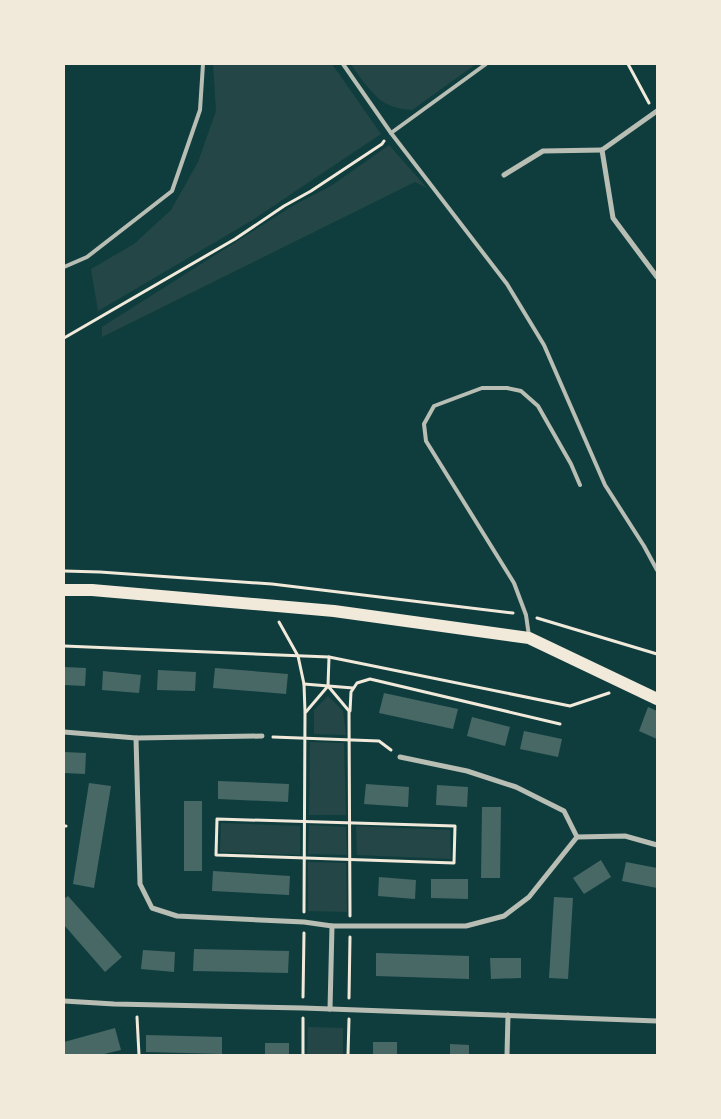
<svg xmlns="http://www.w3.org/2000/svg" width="721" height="1119" font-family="'IBM Plex Sans',sans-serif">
	<rect width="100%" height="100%" fill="#0f3d3e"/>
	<!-- green -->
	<g fill="#244646">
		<polygon points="213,64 332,64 381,134 251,221 98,311 91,269 134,244 171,210 198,162 216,111"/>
		<path d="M351 64H476L412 110C402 109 394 108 385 103 375 98 357 74 351 64Z"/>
		<polygon points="389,145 427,188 415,182 102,337 102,327 294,205 331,186"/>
		<polygon points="328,696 343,711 346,735 314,734 314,710"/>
		<polygon points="310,742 344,743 346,815 309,815"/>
		<polygon points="221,823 300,826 300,855 220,852"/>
		<polygon points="309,825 346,827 347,855 308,854"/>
		<polygon points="356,826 450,830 451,859 357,855"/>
		<polygon points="308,862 346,863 347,912 308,911"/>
		<polygon points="308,1027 343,1028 343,1055 307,1055"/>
	</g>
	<!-- building -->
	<g fill="#486865">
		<polygon points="64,667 86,668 85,686 64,685"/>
		<polygon points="215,668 288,674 286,694 213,688"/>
		<polygon points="158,670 196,672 195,691 157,690"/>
		<polygon points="103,671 141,675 139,693 102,690"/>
		<polygon points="384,693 458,709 453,729 379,713"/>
		<polygon points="648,707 657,711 657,739 639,731"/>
		<polygon points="472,717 510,727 505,746 467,736"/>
		<polygon points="524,731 562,739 558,757 520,749"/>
		<polygon points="64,752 86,753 85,774 64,773"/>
		<polygon points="218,781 289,784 288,802 218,799"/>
		<polygon points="89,783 111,786 94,888 73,884"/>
		<polygon points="366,784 409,787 408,807 364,804"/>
		<polygon points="437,785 468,787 467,807 436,805"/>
		<rect x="184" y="801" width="18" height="70"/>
		<polygon points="482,807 501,807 500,878 481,878"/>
		<polygon points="601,860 611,877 584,894 573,878"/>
		<polygon points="626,862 657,868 657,888 622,881"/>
		<polygon points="213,871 290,876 289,895 212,891"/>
		<polygon points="379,877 416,880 415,899 378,896"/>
		<polygon points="431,879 468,879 468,899 431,898"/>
		<polygon points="68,896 122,957 105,972 64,925 64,899"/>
		<polygon points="554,897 573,898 568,979 549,978"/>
		<polygon points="194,949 289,951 288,973 193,971"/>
		<polygon points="143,950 175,952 174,972 141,969"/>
		<polygon points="376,953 469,956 469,979 376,976"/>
		<polygon points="490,958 521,958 521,978 491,979"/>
		<polygon points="115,1028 121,1050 100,1055 64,1055 64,1042"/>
		<polygon points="146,1035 222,1037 222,1054 146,1052"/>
		<rect x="373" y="1042" width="24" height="13"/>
		<rect x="265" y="1043" width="24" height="12"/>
		<polygon points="450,1044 469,1045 469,1055 450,1055"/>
	</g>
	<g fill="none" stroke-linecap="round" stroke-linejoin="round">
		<!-- path -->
		<g stroke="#f1e9da" stroke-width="3">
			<polyline points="628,64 649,103"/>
			<polyline points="64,338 235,239 284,206 311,191 382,144 384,141"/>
			<polyline points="64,571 100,572 272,584 513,613"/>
			<polyline points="537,618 657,654"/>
			<polyline points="279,622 298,656 304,684 305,712"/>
			<polyline points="64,646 329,657 570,706 609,693"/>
			<polyline points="304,684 353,688"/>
			<polyline points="328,686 349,711 350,916"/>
			<polyline points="350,711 351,692 357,683 370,679 560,724"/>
			<polyline points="273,737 379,741 391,750"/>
			<polygon points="217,819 455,826 454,863 216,855"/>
			<polyline points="64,826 66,826"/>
			<polyline points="304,912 305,713 328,686 329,657"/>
			<polyline points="303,997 304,933"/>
			<polyline points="349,998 350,937"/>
			<polyline points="137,1017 139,1055"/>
			<polyline points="303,1055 303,1018"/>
			<polyline points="348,1055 349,1019"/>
		</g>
		<!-- service -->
		<g stroke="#b8beb3" stroke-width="4">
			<polyline points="343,64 391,133 507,284 544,345 605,485 644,546 657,570"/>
			<polyline points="391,133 486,64"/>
			<polyline points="64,267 87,257 172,191 200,110 203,64"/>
			<polyline points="529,636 526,615 514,583 426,441 424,424 434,406 482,388 507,388 521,391 538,406 571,464 580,485"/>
		</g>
		<!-- minor -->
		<g stroke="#b8beb3" stroke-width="5">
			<polyline points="657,111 602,150 613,218 657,277"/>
			<polyline points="504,175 543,151 602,150"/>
			<polyline points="64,732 136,738 262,736"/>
			<polyline points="136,738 140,884 152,908 177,916 304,922 332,926 466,926 504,916 529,897 577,837"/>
			<polyline points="400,757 467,771 516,787 564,811 577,837 625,836 657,845"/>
			<polyline points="64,1001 114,1004 303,1008 657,1021"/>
			<polyline points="330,1009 332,926"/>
			<polyline points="507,1055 508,1015"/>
		</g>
		<!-- primary -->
		<polyline stroke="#f1e9da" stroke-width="12" points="64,590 92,590 334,611 529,638 657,699"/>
	</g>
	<!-- border -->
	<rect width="721" height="1119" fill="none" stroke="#f1e9da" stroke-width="130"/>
</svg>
